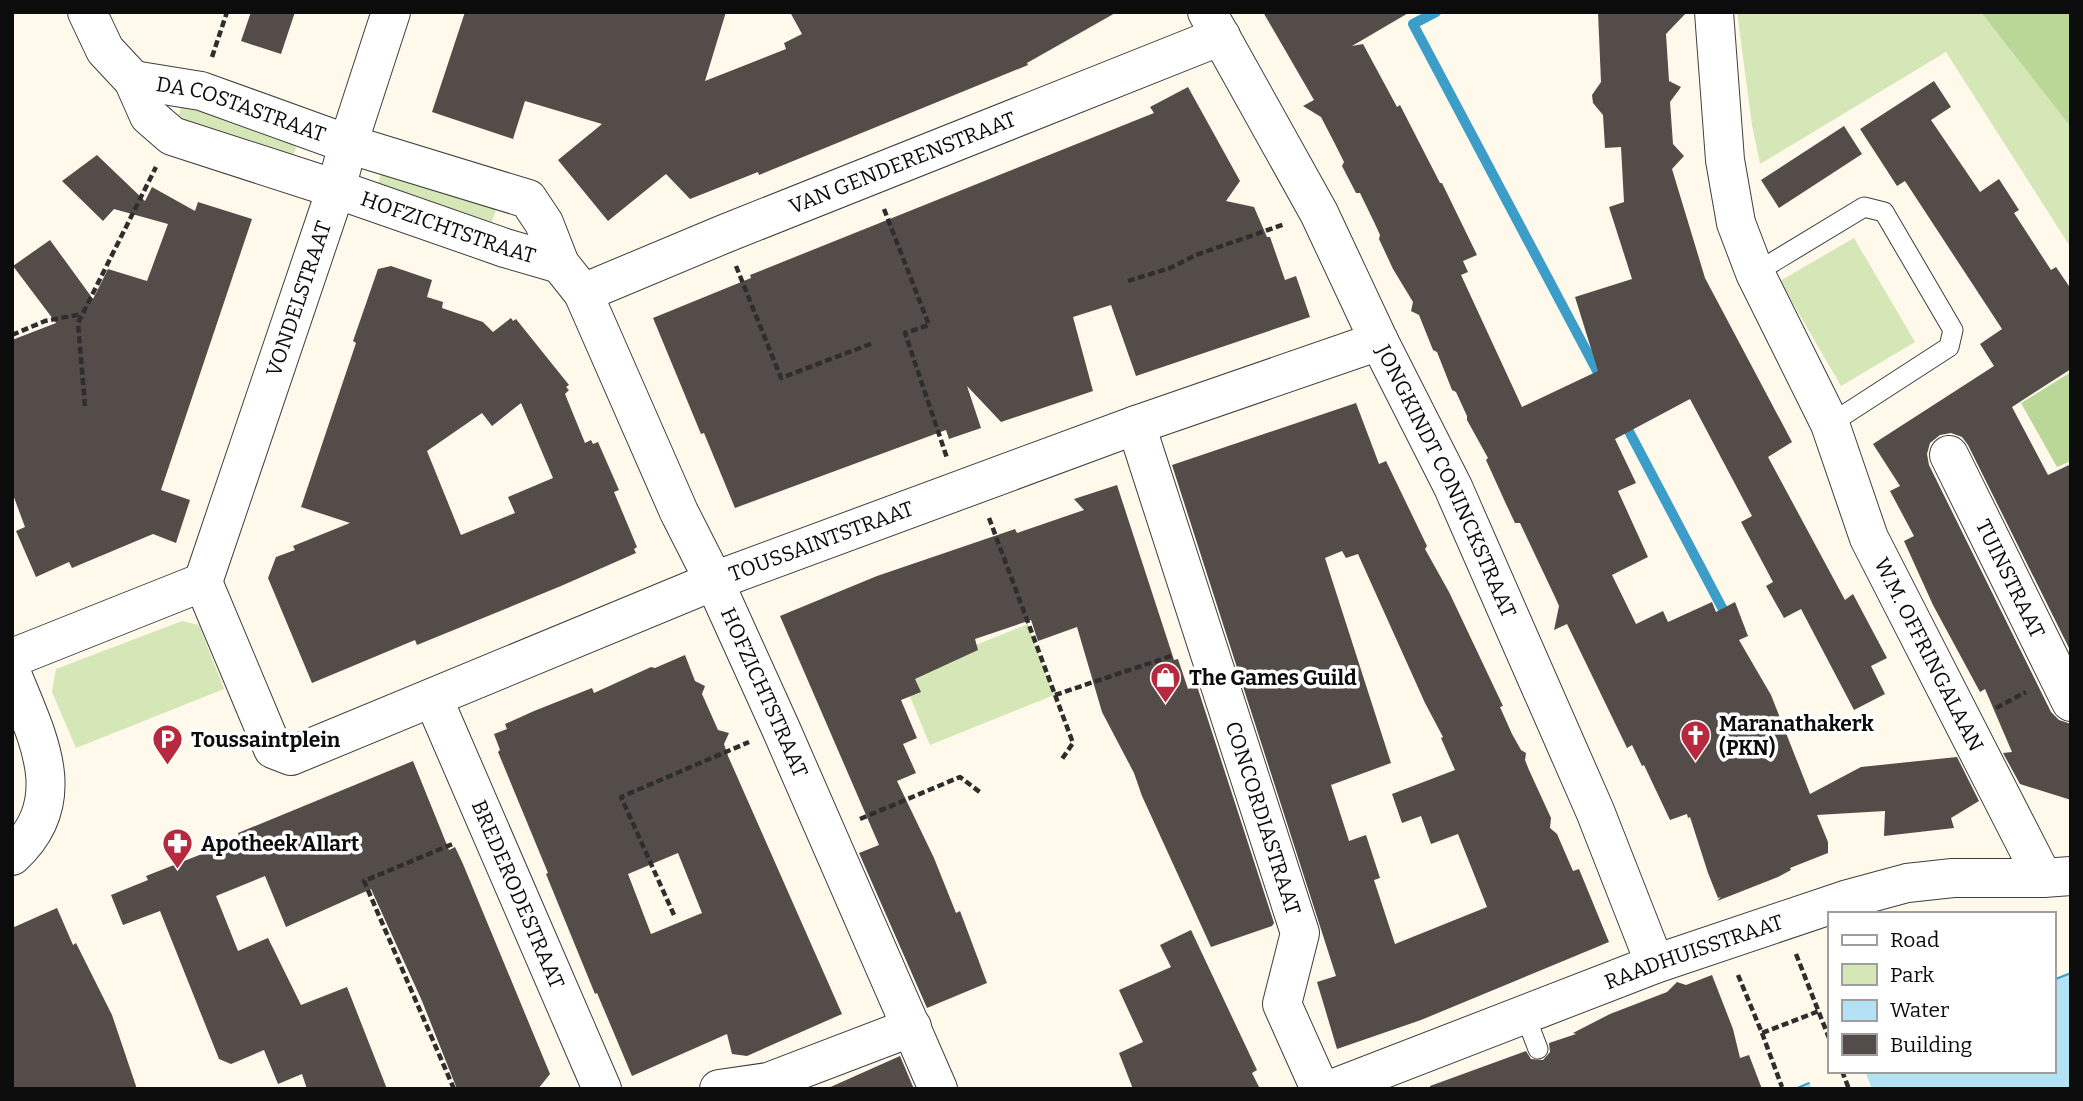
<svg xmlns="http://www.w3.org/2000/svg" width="2083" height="1101" font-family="Bitter,serif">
	<rect width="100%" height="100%" fill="#fef9eb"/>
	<!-- green -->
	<g fill="#d5e7b7">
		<polygon points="1737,12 2071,12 2071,248 1946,52 1760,164 1752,125"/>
		<polygon points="183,101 298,140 290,166 175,126"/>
		<polygon points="383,168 497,207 488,233 374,195"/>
		<polygon points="1854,238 1915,342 1841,386 1780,281"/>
		<polygon points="182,621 199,625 224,689 76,748 52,692 56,669"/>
		<polygon points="1028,624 1054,695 930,745 901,675"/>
	</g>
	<!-- forest -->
	<g fill="#bad797">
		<polygon points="1981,12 2071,12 2071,127"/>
		<polygon points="2071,372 2071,461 2057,467 2021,403"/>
	</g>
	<!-- water -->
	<polygon fill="#b2e2f4" stroke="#3c9ec8" stroke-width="2" points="2071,973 2071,1089 1795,1089 1837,1071 2053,1071 2053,980"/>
	<!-- pier -->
	<polygon fill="#fef9eb" points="1829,1071 1865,1071 1872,1089 1812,1089 1808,1079"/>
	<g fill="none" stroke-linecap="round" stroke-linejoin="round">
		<!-- stream -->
		<g stroke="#3c9ec8" stroke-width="10">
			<polyline points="1436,12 1413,24 1604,384"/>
			<polyline points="1623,420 1728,619"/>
		</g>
	</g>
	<!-- building -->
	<g fill="#544c49" fill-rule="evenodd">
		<polygon points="251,12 295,12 281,54 241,41"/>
		<polygon points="465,12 726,12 705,81 786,49 784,43 802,34 790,12 1117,12 1027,63 1028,65 759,175 758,172 690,199 666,174 608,221 558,160 602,124 525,101 513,139 432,112"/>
		<polygon points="1263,12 1410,12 1352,46 1363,44 1397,107 1400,105 1440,183 1442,183 1477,255 1463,261 1468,272 1461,275 1522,407 1598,371 1575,297 1632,279 1609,207 1624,202 1621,147 1605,148 1603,115 1593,103 1592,95 1601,82 1598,12 1687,12 1666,34 1669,81 1681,87 1670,102 1673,144 1684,156 1672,169 1705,278 1792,442 1768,457 1845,600 1853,594 1887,658 1871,666 1885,694 1854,710 1801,609 1784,618 1766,586 1773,582 1741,522 1752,516 1690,399 1615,439 1636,483 1618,491 1648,557 1612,575 1636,624 1663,611 1668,622 1712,602 1716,612 1735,602 1748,636 1739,640 1771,695 1810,794 1861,767 1957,757 1979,801 1951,818 1954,828 1884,836 1885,811 1817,815 1828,842 1828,853 1790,868 1791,870 1778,877 1717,901 1721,897 1718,898 1708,873 1690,817 1688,818 1687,814 1670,820 1644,765 1642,766 1632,745 1627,748 1567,624 1554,630 1559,606 1555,597 1520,523 1515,523 1506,504 1486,460 1488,458 1467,420 1467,416 1456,392 1452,390 1437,352 1433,350 1419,315 1411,311 1413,302 1393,269 1379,239 1380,235 1375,224 1360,193 1356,193 1342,166 1344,162 1335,144 1321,117 1303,106 1314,100"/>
		<polygon points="1934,81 1951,107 1931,120 1980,192 1999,179 2019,210 2014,213 2051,270 2056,267 2071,289 2071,369 2012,407 2048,475 2071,464 2071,652 1968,445 1962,437 1951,433 1940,435 1930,443 1927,454 1929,465 2051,712 2059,720 2071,724 2071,800 2020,784 2003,753 2012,752 1985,689 1980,692 1933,605 1904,541 1914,536 1890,491 1900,486 1873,444 1994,366 1980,344 2002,329 1905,181 1897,186 1860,129"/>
		<polygon points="1188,87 1240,181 1226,201 1254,207 1267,237 1270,237 1285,280 1296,276 1310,317 1136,376 1111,305 1073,317 1093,391 1001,422 967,386 981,428 949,439 946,430 735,508 704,433 701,434 653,318 751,278 750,275 1154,113 1150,107"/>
		<polygon points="1844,126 1862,154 1779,208 1761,180"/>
		<polygon points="97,155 145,201 152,187 195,211 198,202 252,219 161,490 190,500 176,543 153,534 72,568 69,562 36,577 16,531 25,527 12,492 12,340 56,323 13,266 50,240 93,299 108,269 147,281 168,224 114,209 103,221 62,181"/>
		<path d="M391 266 432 280 427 297 443 302 442 308 483 322 493 332 511 318 513 321 516 319 569 385 566 387 569 390 565 394 585 443 591 440 593 444 598 442 619 490 614 492 637 547 634 549 636 553 561 586 417 645 415 640 312 683 268 578 276 557 295 550 293 546 350 523 301 507 356 343 353 341 378 269ZM521 403 553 478 508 497 515 513 461 535 427 451 482 413 492 426Z"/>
		<path d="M1356 403 1379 464 1386 461 1427 546 1425 549 1449 592 1503 706 1500 707 1512 734 1521 750 1526 753 1525 760 1529 770 1551 818 1550 828 1557 834 1573 871 1579 869 1609 942 1421 1020 1337 1049 1317 982 1336 976 1172 465ZM1342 551 1346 558 1358 554 1425 703 1443 737 1441 738 1455 770 1392 794 1402 823 1421 816 1431 844 1458 834 1487 907 1395 944 1374 880 1380 878 1366 835 1349 841 1331 785 1391 763 1325 558Z"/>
		<polygon points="1117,485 1174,660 1178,659 1188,689 1197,686 1274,923 1272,926 1211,947 1142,796 1134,773 1102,712 1077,627 1038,641 1031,620 975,639 978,650 915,679 921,692 901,700 917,738 903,744 916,773 897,781 934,858 956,913 960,911 987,983 927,1008 859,853 879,845 780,616 877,576 1015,529 1017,533 1084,510 1074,499"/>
		<path d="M685 655 695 681 705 686 702 694 718 730 729 733 724 744 728 756 842 1014 747 1056 732 1054 727 1034 632 1076 597 993 595 994 546 874 548 873 498 752 500 750 494 734 507 729 505 724 534 711 592 688 594 693 651 667 655 668ZM678 853 702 913 651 934 628 874Z"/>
		<polygon points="413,761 449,850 455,847 463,864 550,1074 538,1089 457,1089 422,1001 371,889 286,927 265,876 216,896 238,951 268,938 301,1005 347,987 387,1089 307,1089 302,1074 278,1084 264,1050 231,1064 219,1059 160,911 123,925 111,895 148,880 146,876 240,839 238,833"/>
		<polygon points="57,908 73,945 76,943 112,1015 137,1089 12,1089 12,928"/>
		<polygon points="1191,930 1257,1070 1252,1073 1260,1089 1133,1089 1119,1053 1143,1042 1119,990 1171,967 1160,945"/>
		<polygon points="1712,975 1733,1029 1740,1058 1749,1055 1762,1089 1430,1089 1430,1086 1526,1051 1531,1059 1543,1060 1550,1052 1549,1043 1576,1034 1573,1033 1610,1014 1667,992 1677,982 1686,985"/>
		<polygon points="900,1056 914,1089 826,1089"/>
	</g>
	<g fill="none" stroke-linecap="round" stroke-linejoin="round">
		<defs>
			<g id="service">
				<polyline points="1755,273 1864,207 1884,212 1953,330 1949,347 1830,424"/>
				<polyline points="1525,1015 1538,1049"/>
			</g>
			<g id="minor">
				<path id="s1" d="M87 12 105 50 133 80 149 116 172 136 336 189 505 248 560 264"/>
				<path id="s2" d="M1207 12 1319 213 1379 341 1453 487 1595 811 1655 964"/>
				<path id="s3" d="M1714 12 1725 160 1736 223 1755 273 1830 424 1869 538 2043 878"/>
				<path id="s4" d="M133 80 201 91 348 144 528 199 544 223 560 264 583 293 679 512 714 581 781 729 938 1089"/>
				<path id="s5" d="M583 293 724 234 1221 36"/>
				<path id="s6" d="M1136 425 1300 933 1282 1004 1320 1089"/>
				<path id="s7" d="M1949 455 2071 702"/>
				<path id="s8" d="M203 582 336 189 348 144 391 12"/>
				<path id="s9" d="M12 658 203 582 273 749 291 756 714 581 1136 425 1379 341"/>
				<path id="s10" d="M433 698 602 1089"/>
				<polyline points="719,1089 768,1082 912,1027"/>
				<path id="s11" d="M1332 1089 1655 964 1848 899 1907 883 1953 878H2043L2071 876"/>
			</g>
			<path id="tertiary" d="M12 674C37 737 73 800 12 856"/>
		</defs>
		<!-- service casing -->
		<use href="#service" stroke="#3f3f3f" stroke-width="21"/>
		<!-- minor casing -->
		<use href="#minor" stroke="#3f3f3f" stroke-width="40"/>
		<!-- tertiary casing -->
		<use href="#tertiary" stroke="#3f3f3f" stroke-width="40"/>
		<!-- path -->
		<g stroke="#2e2e2e" stroke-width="4.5" stroke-dasharray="7 3.5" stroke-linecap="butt">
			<polyline points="212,57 227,12"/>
			<polyline points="884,209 929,325 905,333 947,458"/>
			<polyline points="736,266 781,378 873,343"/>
			<polyline points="1128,281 1170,268 1196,255 1285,224"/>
			<polyline points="12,335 45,321 82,314"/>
			<polyline points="85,406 78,323 156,167"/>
			<polyline points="989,518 1073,743 1062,759"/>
			<polyline points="1055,695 1174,655"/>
			<polyline points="1996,708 2026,692"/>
			<polyline points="860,819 960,777 981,793"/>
			<polyline points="674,915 621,797 749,742"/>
			<polyline points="1796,954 1829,1038"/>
			<polyline points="1738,975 1762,1033 1819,1011"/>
			<polyline points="1762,1033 1782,1087"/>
			<polyline points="1842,1071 1849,1089"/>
			<polyline points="454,1089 364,881 455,843"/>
		</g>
		<!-- service -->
		<use href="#service" stroke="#fff" stroke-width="19"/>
		<!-- minor -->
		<use href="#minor" stroke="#fff" stroke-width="38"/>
		<!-- tertiary -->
		<use href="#tertiary" stroke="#fff" stroke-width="38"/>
	</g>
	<!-- icons -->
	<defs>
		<symbol id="shop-pin" viewBox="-11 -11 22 30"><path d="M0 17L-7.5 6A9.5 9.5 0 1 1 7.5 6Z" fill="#b6293f" stroke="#fff"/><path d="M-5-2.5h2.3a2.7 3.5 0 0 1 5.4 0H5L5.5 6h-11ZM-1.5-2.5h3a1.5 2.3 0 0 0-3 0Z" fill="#fff"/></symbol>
		<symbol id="church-pin" viewBox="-11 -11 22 30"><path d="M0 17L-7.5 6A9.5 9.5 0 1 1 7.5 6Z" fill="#b6293f" stroke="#fff"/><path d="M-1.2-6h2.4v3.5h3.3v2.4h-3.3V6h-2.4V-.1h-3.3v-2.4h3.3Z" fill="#fff"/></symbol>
		<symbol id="parking-pin" viewBox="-11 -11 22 30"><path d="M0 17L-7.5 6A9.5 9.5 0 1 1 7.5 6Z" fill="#b6293f" stroke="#fff"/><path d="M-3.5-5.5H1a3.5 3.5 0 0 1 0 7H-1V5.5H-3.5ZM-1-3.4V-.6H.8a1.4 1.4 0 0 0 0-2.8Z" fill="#fff"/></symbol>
		<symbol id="pharmacy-pin" viewBox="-11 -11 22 30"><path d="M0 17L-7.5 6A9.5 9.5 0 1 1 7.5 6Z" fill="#b6293f" stroke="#fff"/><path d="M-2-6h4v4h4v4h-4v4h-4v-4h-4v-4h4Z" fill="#fff"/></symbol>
	</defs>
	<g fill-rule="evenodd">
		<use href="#shop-pin" x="1148" y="660" width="35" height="47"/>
		<use href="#church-pin" x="1678" y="718" width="35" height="47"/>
		<use href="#parking-pin" x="150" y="722" width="35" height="47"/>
		<use href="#pharmacy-pin" x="160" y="826" width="35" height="47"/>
	</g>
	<g text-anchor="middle" stroke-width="7" stroke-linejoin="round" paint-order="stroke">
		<!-- street labels -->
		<g font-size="21" fill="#0c0c0c" stroke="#fff">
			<text dy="7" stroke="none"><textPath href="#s4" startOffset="112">DA COSTASTRAAT</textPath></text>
			<text dy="7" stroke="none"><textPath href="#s5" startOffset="345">VAN GENDERENSTRAAT</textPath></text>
			<text dy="7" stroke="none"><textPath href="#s1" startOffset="444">HOFZICHTSTRAAT</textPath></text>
			<text dy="7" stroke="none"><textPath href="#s8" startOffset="299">VONDELSTRAAT</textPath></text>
			<text dy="7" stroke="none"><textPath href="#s2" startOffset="527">JONGKINDT CONINCKSTRAAT</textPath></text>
			<text dy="7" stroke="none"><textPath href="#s9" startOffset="978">TOUSSAINTSTRAAT</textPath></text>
			<text dy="7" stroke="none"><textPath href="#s7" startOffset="138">TUINSTRAAT</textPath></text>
			<text dy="7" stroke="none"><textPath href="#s3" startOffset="686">W.M. OFFRINGALAAN</textPath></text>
			<text dy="7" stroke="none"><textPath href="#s4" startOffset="962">HOFZICHTSTRAAT</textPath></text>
			<text dy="7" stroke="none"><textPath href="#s6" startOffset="413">CONCORDIASTRAAT</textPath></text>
			<text dy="7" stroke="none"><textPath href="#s10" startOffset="214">BREDERODESTRAAT</textPath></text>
			<text dy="7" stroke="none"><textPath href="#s11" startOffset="387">RAADHUISSTRAAT</textPath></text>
		</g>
		<!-- poi labels -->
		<g font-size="21" font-weight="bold" fill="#0c0c0c" stroke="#fff" text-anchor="start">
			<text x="1189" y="685">The Games Guild</text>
			<text x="1719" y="731">Maranathakerk<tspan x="1719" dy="24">(PKN)</tspan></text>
			<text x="191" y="747">Toussaintplein</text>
			<text x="201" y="851">Apotheek Allart</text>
		</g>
	</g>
	<!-- border -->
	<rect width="2083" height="1101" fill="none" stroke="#0c0c0c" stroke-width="28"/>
	<!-- legend -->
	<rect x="1828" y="912" width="228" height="161" fill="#ffffff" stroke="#9e9e9e" stroke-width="2"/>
	<rect x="1842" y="935" width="35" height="10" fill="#ffffff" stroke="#9e9e9e" stroke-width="2"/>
	<text x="1890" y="947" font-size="21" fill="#0c0c0c">Road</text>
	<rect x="1842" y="964" width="35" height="21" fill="#d5e7b7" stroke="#9e9e9e" stroke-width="2"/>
	<text x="1890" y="982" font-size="21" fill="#0c0c0c">Park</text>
	<rect x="1842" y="1000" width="35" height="21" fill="#b2e2f4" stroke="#9e9e9e" stroke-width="2"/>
	<text x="1890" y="1017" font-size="21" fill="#0c0c0c">Water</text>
	<rect x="1842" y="1034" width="35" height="21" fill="#544c49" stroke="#9e9e9e" stroke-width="2"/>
	<text x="1890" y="1052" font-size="21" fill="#0c0c0c">Building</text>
</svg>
